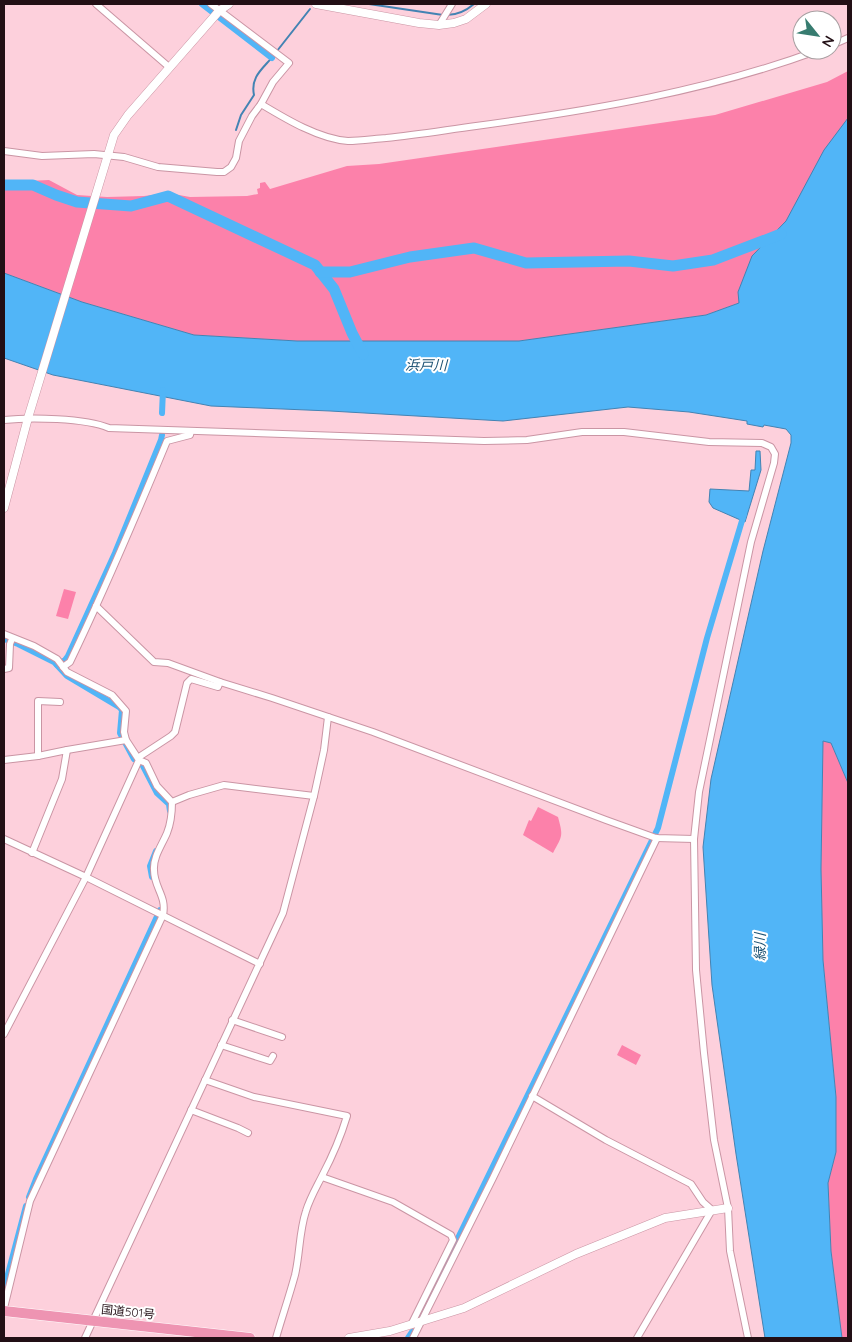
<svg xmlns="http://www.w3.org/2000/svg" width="852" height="1342" font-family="Quicksand,'Noto Sans JP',sans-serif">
	<rect width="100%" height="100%" fill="#fdd0dc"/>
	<!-- green -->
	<g fill="#fc81aa">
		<polygon points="848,71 848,138 786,221 753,255 848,217 739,303 706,315 519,341 297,341 194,335 82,302 4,273 4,182 49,180 77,195 107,197 144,196 168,193 190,197 247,196 258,194 257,189 260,188 260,183 265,182 270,189 347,166 379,164 715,115 827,82"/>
		<polygon points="64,589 76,592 68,619 56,616"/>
		<polygon points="823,741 831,743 848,783 848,1338 842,1338 831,1251 828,1183 836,1152 836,1097 823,960 821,869"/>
		<path d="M538 807 558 817C563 836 563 835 553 853L523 835 529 820 531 821Z"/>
		<polygon points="622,1045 641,1055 636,1065 617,1055"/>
	</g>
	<!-- water -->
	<g fill="#51b5f7" stroke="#4383b3">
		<polygon points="848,118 848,783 831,743 823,741 821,869 823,960 836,1097 836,1152 828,1183 831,1251 842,1338 765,1338 736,1154 712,985 703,847 711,779 763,551 791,443 791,435 786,429 764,425 763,427 747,424 747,421 689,412 628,407 503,421 330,411 211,406 53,375 4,358 4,273 82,302 194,335 297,341 519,341 706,315 739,303 738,292 752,256 786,221 824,150"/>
		<polygon points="756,451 760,451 761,470 745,522 713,508 709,502 710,489 749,491 751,470 755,470"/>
	</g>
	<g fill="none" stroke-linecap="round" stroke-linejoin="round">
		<!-- stream -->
		<g stroke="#4383b3" stroke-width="2">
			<polyline points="369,4 443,15"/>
			<path d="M447 15C458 15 467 10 474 4"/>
			<polyline points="277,51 310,9"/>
			<path d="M236 130 241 115 254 95C250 76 264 68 274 55"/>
		</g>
		<!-- canal -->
		<g stroke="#51b5f7" stroke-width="6">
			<polyline points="202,4 272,58"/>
			<polyline points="162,413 163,390"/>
			<polyline points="4,639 18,644 54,662 67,676 119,707 122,710 120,733 134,759"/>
			<polyline points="57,665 65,660 68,656 115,553 161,440 162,435"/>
			<polyline points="142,764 157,793 169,804 170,811"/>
			<polyline points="152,877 150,866 156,851"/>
			<polyline points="29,1197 36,1179 160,910"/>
			<polyline points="4,1289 26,1206"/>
			<polyline points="420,1316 658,828 707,638 744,514"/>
			<polyline points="408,1338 412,1332"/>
		</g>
		<!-- river -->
		<g stroke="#51b5f7" stroke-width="11">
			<polyline points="4,185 33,185 56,195 77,202 131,206 168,196 315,265 334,289 352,333 363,354"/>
			<polyline points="320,272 350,272 410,257 474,248 526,263 629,261 673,266 713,260 781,234"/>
		</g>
		<defs>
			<g id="minor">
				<polyline points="96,4 169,67"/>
				<polyline points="439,25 452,4"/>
				<polyline points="832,45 848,38"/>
				<path d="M261 104C286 119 319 139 348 141 360 141 373 139 386 138 416 135 446 130 476 126 593 110 708 91 819 50"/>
				<polyline points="4,151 42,156 94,154 124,157 158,167 217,172 224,172 231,167 236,158 239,141 252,116 261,104 273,82 289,63 211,4"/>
				<path d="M4 420C30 417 85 418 109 428L484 441 527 440 582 432H624L709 442 762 443 771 447 775 454 774 463 751 542 699 792 694 839 696 970 704 1053 714 1140 728 1208 730 1251 748 1338"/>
				<polyline points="96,606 154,662 168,663 220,682 272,698 373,732 606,820 656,838 694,839"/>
				<polyline points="4,634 34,646 57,659 67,672 112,695 126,711 124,732 126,740 139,760 86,877 4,1034"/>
				<path d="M63 667 70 662C105 589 136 516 167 441L190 435 191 431"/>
				<polyline points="4,669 9,668 10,644 12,639"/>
				<polyline points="67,750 126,740"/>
				<polyline points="38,756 38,701 60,702"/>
				<polyline points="139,757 171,736 175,732 187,683 191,679 218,687 220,682"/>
				<polyline points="4,760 38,756 67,750 62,779 32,853"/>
				<polyline points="139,760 146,763 157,786 172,802 189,795 224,785 314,796"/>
				<polyline points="4,839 86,877 260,964"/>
				<polyline points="232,1020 282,1037"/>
				<polyline points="221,1045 270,1061 273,1056"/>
				<path d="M205 1080 254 1097 347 1116C341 1136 332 1157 322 1176 316 1188 310 1198 306 1211 299 1232 300 1254 295 1275 289 1297 282 1317 276 1338"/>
				<polyline points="532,1096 606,1140 691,1184 703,1202 712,1210 637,1338"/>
				<polyline points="191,1110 238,1128 248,1133"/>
				<polyline points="322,1177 393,1202 451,1235 453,1240 411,1325"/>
				<path d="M4 1308 30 1201 163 915C167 896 154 888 154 870 153 857 162 845 167 833 171 823 172 813 172 802"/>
				<polyline points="85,1338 283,913 314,796 324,750 328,717"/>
				<polyline points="413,1338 493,1178 657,838"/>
			</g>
			<g id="tertiary">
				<polyline points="316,4 419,23 439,25 454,23 466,19 486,4"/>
				<polyline points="4,508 28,418 114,135 128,115 219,11 229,4"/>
				<polyline points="349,1338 390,1331 464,1308 576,1254 665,1218 728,1208"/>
			</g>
			<polyline id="trunk" points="4,1311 250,1338"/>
		</defs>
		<!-- minor casing -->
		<use href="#minor" stroke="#ca95a4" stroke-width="8"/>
		<!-- tertiary casing -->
		<use href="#tertiary" stroke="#ca95a4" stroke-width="9"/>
		<!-- trunk casing -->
		<use href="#trunk" stroke="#fff" stroke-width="11"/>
		<!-- minor -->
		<use href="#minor" stroke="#fff" stroke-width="6"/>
		<!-- tertiary -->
		<use href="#tertiary" stroke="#fff" stroke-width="8"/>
		<!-- trunk -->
		<use href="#trunk" stroke="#ee94b2" stroke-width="10"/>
	</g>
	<g text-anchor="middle" stroke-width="4" stroke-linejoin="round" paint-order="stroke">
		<!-- street labels -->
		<g font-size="12" fill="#220f15" stroke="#fff">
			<text transform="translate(128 1312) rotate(6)" y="4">国道501号</text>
		</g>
		<!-- water labels -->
		<g font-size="14" font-style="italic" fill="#1e5374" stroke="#fff">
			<text transform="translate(426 365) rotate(1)" y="5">浜戸川</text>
			<text transform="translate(760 947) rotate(-90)" y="5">緑川</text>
		</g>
	</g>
	<!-- border -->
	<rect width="852" height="1342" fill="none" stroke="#220f15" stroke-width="10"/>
	<!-- north arrow -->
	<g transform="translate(817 35) rotate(120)"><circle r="24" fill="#ffffff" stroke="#a79fa1"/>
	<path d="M0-4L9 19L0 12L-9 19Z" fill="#377c70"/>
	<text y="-8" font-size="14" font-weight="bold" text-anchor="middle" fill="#220f15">N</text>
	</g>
</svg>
